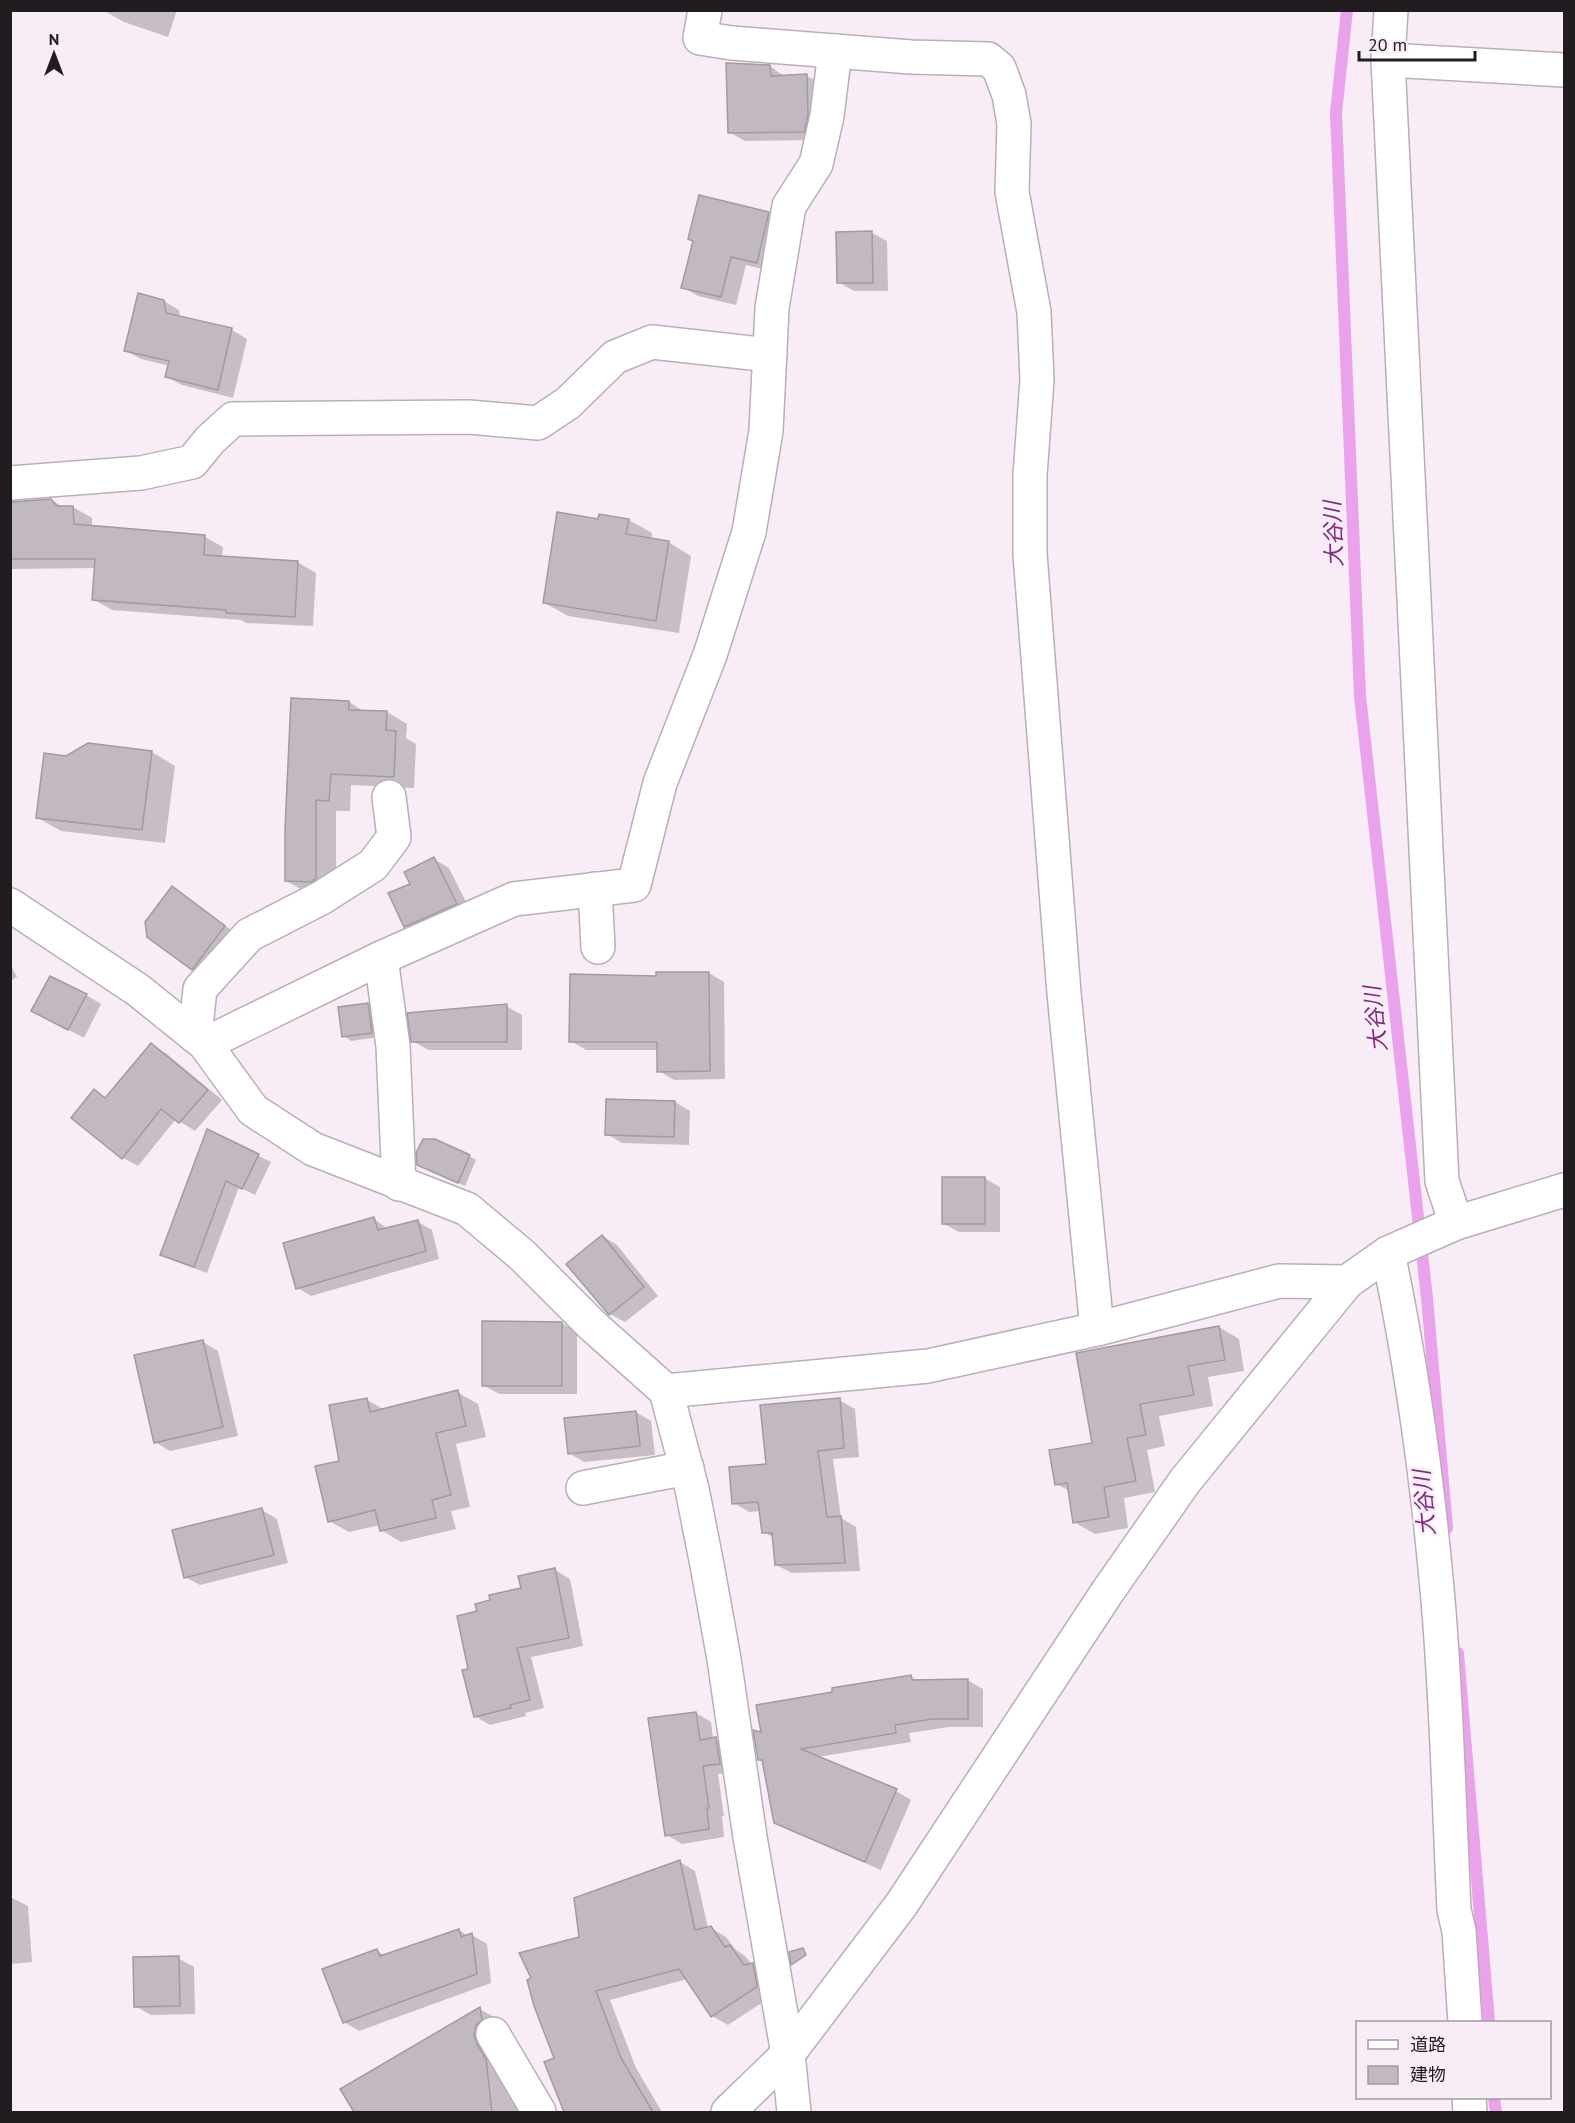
<svg xmlns="http://www.w3.org/2000/svg" width="1575" height="2123" font-family="'PT Sans','Noto Sans JP',sans-serif">
	<rect width="100%" height="100%" fill="#f8edf7"/>
	<!-- shadow -->
	<g fill="#0003">
		<polygon points="103,10 177,10 168,37 124,22"/>
		<polygon points="770,66 785,77 807,76 822,85 819,140 745,141 729,132"/>
		<polygon points="768,214 784,223 772,271 746,265 736,305 698,296 683,287"/>
		<polygon points="872,233 887,241 888,291 854,291 838,282"/>
		<polygon points="164,301 179,310 180,318 232,330 247,339 233,398 182,385 167,377 170,366 141,359 126,351"/>
		<polygon points="51,500 63,507 73,507 92,518 92,527 205,537 223,547 222,558 297,562 316,573 313,626 246,623 241,620 112,610 93,599 96,568 10,569 10,502"/>
		<polygon points="629,520 652,533 651,539 668,542 691,556 679,633 568,616 545,603 600,521"/>
		<polygon points="349,702 365,712 387,712 407,724 406,738 416,744 414,788 351,785 350,811 336,811 336,891 306,892 286,881"/>
		<polygon points="152,752 175,766 165,843 61,831 38,818 66,758"/>
		<polygon points="434,859 449,868 471,912 421,935 406,926 412,885"/>
		<polygon points="172,888 187,897 239,936 208,977 192,969"/>
		<polygon points="10,964 17,977 10,981"/>
		<polygon points="709,973 724,982 725,1079 674,1080 659,1071 659,1050 586,1050 571,1041 658,978"/>
		<polygon points="86,995 101,1004 84,1038 48,1019"/>
		<polygon points="368,1004 375,1008 379,1037 351,1041 344,1036"/>
		<polygon points="506,1006 522,1015 522,1050 428,1050 413,1041"/>
		<polygon points="152,1045 167,1054 222,1100 195,1131 176,1119 138,1166 123,1158 95,1091 107,1098"/>
		<polygon points="675,1102 690,1111 689,1145 622,1143 607,1134"/>
		<polygon points="208,1131 271,1162 255,1195 239,1187 207,1273 174,1261 162,1254"/>
		<polygon points="469,1156 476,1160 465,1186 426,1168"/>
		<polygon points="984,1178 1000,1187 1000,1232 959,1232 944,1224"/>
		<polygon points="374,1219 388,1229 418,1222 432,1230 439,1259 311,1296 298,1288"/>
		<polygon points="602,1236 617,1245 658,1296 625,1322 610,1314"/>
		<polygon points="562,1323 577,1332 577,1394 499,1394 483,1385"/>
		<polygon points="1219,1327 1239,1339 1244,1371 1208,1377 1213,1406 1159,1416 1165,1446 1147,1450 1155,1492 1124,1498 1128,1528 1095,1534 1074,1522 1070,1491 1056,1484 1094,1444"/>
		<polygon points="203,1342 218,1351 238,1436 170,1451 155,1442"/>
		<polygon points="457,1392 478,1404 486,1437 456,1444 470,1507 451,1511 456,1529 401,1542 381,1530 380,1525 349,1532 329,1521 340,1462 367,1400 385,1410"/>
		<polygon points="839,1400 855,1409 859,1457 833,1459 841,1518 856,1527 860,1571 792,1573 776,1565 774,1538 764,1532 761,1511 749,1512 734,1503 767,1465"/>
		<polygon points="636,1412 651,1421 655,1455 584,1462 569,1453"/>
		<polygon points="262,1510 277,1519 288,1563 200,1585 185,1577"/>
		<polygon points="555,1570 570,1579 583,1646 531,1657 544,1708 525,1713 526,1716 490,1725 475,1716 469,1670 479,1612"/>
		<polygon points="911,1677 918,1681 967,1680 983,1689 983,1727 949,1727 909,1733 911,1742 817,1757 896,1791 911,1800 881,1870 791,1831 775,1822 764,1762 759,1759 762,1734"/>
		<polygon points="696,1713 711,1722 713,1739 716,1739 732,1747 735,1772 718,1774 724,1816 722,1816 724,1837 682,1844 667,1835"/>
		<polygon points="680,1862 695,1871 708,1928 711,1928 726,1937 736,1950 745,1956 752,1965 768,1973 772,1996 728,2025 712,2016 687,1979 610,2000 636,2068 662,2112 565,2112 546,2063 556,2059 580,1938"/>
		<polygon points="10,1897 28,1906 32,1962 10,1964"/>
		<polygon points="459,1930 468,1936 472,1935 487,1944 491,1983 359,2031 344,2022 377,1951 386,1956"/>
		<polygon points="178,1958 194,1967 195,2014 151,2015 135,2006"/>
		<polygon points="480,2009 501,2021 527,2112 356,2112 342,2089"/>
	</g>
	<g fill="none" stroke-linecap="round" stroke-linejoin="round">
		<!-- stream -->
		<g stroke="#eaa2ea" stroke-width="12">
			<polyline points="1347,10 1336,113 1360,696 1427,1298 1447,1528"/>
			<polyline points="1458,1653 1489,2022"/>
			<polyline points="1494,2098 1496,2112"/>
		</g>
	</g>
	<!-- building -->
	<g fill="#c2b8c2" stroke="#a399a3" stroke-width="1.5">
		<polygon points="726,63 770,65 771,76 807,74 808,116 804,132 728,133"/>
		<polygon points="699,195 769,212 757,263 731,257 721,297 681,288 693,241 688,239"/>
		<polygon points="872,231 873,283 837,283 836,232"/>
		<polygon points="138,293 164,300 166,313 232,328 218,390 165,377 169,361 124,351"/>
		<polygon points="51,499 57,506 73,506 74,524 205,535 204,555 298,561 295,617 226,613 226,610 92,600 95,559 10,559 10,502"/>
		<polygon points="557,512 598,519 599,514 629,519 626,534 669,541 656,621 543,603"/>
		<polygon points="291,698 349,701 349,710 387,711 386,730 396,731 394,777 331,774 329,801 316,800 316,879 311,882 285,881 285,829"/>
		<polygon points="88,743 152,751 142,830 36,818 44,753 66,756"/>
		<polygon points="434,857 457,904 404,927 388,893 410,884 404,872"/>
		<polygon points="172,886 225,926 192,970 147,937 145,922"/>
		<polygon points="656,972 709,972 710,1071 657,1072 657,1042 569,1042 570,974 656,976"/>
		<polygon points="50,976 87,994 68,1030 31,1011"/>
		<polygon points="368,1003 372,1033 342,1037 338,1007"/>
		<polygon points="507,1004 507,1042 411,1042 407,1013"/>
		<polygon points="151,1043 208,1090 179,1123 161,1109 122,1159 71,1118 94,1089 105,1098"/>
		<polygon points="606,1099 675,1101 674,1137 605,1135"/>
		<polygon points="207,1129 259,1154 242,1189 226,1181 194,1267 160,1255"/>
		<polygon points="423,1139 435,1139 470,1155 458,1183 417,1165 416,1153"/>
		<rect x="942" y="1177" width="43" height="47"/>
		<polygon points="374,1217 378,1230 418,1220 426,1251 296,1289 283,1243"/>
		<polygon points="602,1235 644,1287 609,1315 566,1264"/>
		<polygon points="482,1321 562,1322 562,1386 482,1386"/>
		<polygon points="1219,1326 1225,1360 1188,1366 1194,1395 1140,1404 1146,1435 1127,1438 1136,1481 1104,1487 1109,1517 1073,1523 1067,1483 1055,1485 1049,1450 1092,1443 1076,1353"/>
		<polygon points="203,1340 223,1427 154,1443 134,1355"/>
		<polygon points="458,1390 466,1426 436,1433 451,1495 432,1500 436,1518 380,1531 375,1510 328,1522 315,1466 339,1461 329,1405 367,1398 370,1412"/>
		<polygon points="840,1398 844,1448 818,1451 827,1517 841,1516 845,1563 775,1565 772,1533 762,1533 758,1502 732,1504 729,1467 766,1464 760,1405"/>
		<polygon points="636,1411 640,1446 568,1454 564,1418"/>
		<polygon points="262,1508 274,1555 184,1578 172,1530"/>
		<polygon points="555,1568 569,1638 517,1648 530,1700 510,1705 511,1708 474,1717 462,1670 468,1669 457,1616 477,1611 475,1604 490,1600 489,1595 521,1588 518,1576"/>
		<polygon points="911,1675 912,1680 968,1679 968,1719 932,1719 895,1725 896,1733 801,1749 897,1789 865,1862 774,1823 762,1760 758,1760 753,1730 761,1732 756,1705 832,1692 832,1688"/>
		<polygon points="696,1712 700,1740 716,1737 720,1764 703,1766 709,1808 707,1808 709,1829 665,1836 648,1718"/>
		<polygon points="680,1860 695,1930 711,1926 725,1947 730,1945 744,1965 753,1963 757,1987 711,2017 679,1969 596,1991 621,2058 653,2112 564,2112 544,2062 554,2058 534,2006 527,1980 531,1978 519,1953 579,1937 574,1898"/>
		<polygon points="459,1929 461,1937 472,1933 477,1974 343,2023 322,1969 377,1949 380,1956"/>
		<polygon points="803,1948 806,1955 791,1965 789,1952"/>
		<polygon points="179,1956 180,2006 134,2007 133,1957"/>
		<polygon points="480,2007 482,2020 476,2025 474,2035 477,2044 486,2059 492,2112 354,2112 340,2089"/>
	</g>
	<g fill="none" stroke-linecap="round" stroke-linejoin="round">
		<defs>
			<g id="minor">
				<polyline points="705,10 700,38 732,43 911,57 988,59 999,68 1009,95 1014,124 1012,192 1034,312 1037,380 1030,475 1030,554 1064,993 1097,1329"/>
				<polyline points="1391,10 1388,60 1442,1181 1456,1223"/>
				<polyline points="1388,60 1564,70"/>
				<polyline points="10,483 141,473 192,462 210,440 233,419 469,417 538,423 568,403 615,357 652,342 770,355"/>
				<polyline points="595,889 598,947"/>
				<polyline points="10,905 138,990 205,1044 253,1110 313,1149 467,1209 522,1255 593,1326 666,1391 692,1489 707,1565 724,1659 750,1837 788,2054 794,2112"/>
				<polyline points="381,958 393,1046 399,1184"/>
				<polyline points="195,1036 200,989 249,935 321,898 373,865 394,837 389,797"/>
				<polyline points="205,1044 381,958 514,899 634,885 660,783 710,655 749,532 766,431 772,308 789,206 816,164 827,116 835,51"/>
				<path d="M1388 1253C1412 1367 1428 1484 1438 1600 1447 1703 1449 1807 1454 1910L1459 1931 1465 2022"/>
				<polyline points="666,1391 928,1366 1097,1329 1279,1281 1347,1282"/>
				<polyline points="583,1488 687,1468"/>
				<polyline points="493,2034 539,2112"/>
				<polyline points="1469,2098 1470,2112"/>
				<polyline points="728,2112 788,2054 901,1905 1108,1591 1185,1481 1347,1282 1388,1253 1456,1223 1564,1190"/>
			</g>
		</defs>
		<!-- minor casing -->
		<use href="#minor" stroke="#b9afb8" stroke-width="36"/>
		<!-- minor -->
		<use href="#minor" stroke="#fff" stroke-width="33"/>
	</g>
	<g text-anchor="middle" stroke-width="5" stroke-linejoin="round" paint-order="stroke">
		<!-- water labels -->
		<g font-size="22" font-style="italic" fill="#7e2a7f" stroke="#f8edf7">
			<text transform="translate(1333 534) rotate(-92)" y="8">大谷川</text>
			<text transform="translate(1375 1019) rotate(-96)" y="8">大谷川</text>
			<text transform="translate(1424 1503) rotate(-95)" y="8">大谷川</text>
		</g>
	</g>
	<!-- border -->
	<rect width="1575" height="2123" fill="none" stroke="#201c20" stroke-width="24"/>
	<!-- legend -->
	<rect x="1356" y="2021" width="195" height="78" fill="#f8edf7" stroke="#a299a1" stroke-width="1.5"/>
	<rect x="1368" y="2040" width="30" height="9" fill="#ffffff" stroke="#a299a1" stroke-width="1.5"/>
	<text x="1410" y="2051" font-size="18" fill="#201c20">道路</text>
	<rect x="1368" y="2066" width="30" height="18" fill="#c2b8c2" stroke="#a299a1" stroke-width="1.5"/>
	<text x="1410" y="2081" font-size="18" fill="#201c20">建物</text>
	<!-- north arrow -->
	<g transform="translate(54 54)" stroke="#f8edf7" stroke-width="4.5" paint-order="stroke">
	<path d="M0-4.5L10 22L0 15L-10 22Z" fill="#201c20"/>
	<text y="-9" font-size="16" font-weight="bold" text-anchor="middle" fill="#201c20">N</text>
	</g>
	<!-- scale -->
	<path d="M1359 51v9h116v-9" fill="none" stroke="#201c20" stroke-width="3"/>
	<text x="1368" y="51" font-size="18" fill="#201c20" stroke="#f8edf7" stroke-width="4.5" paint-order="stroke">20 m</text>
</svg>
